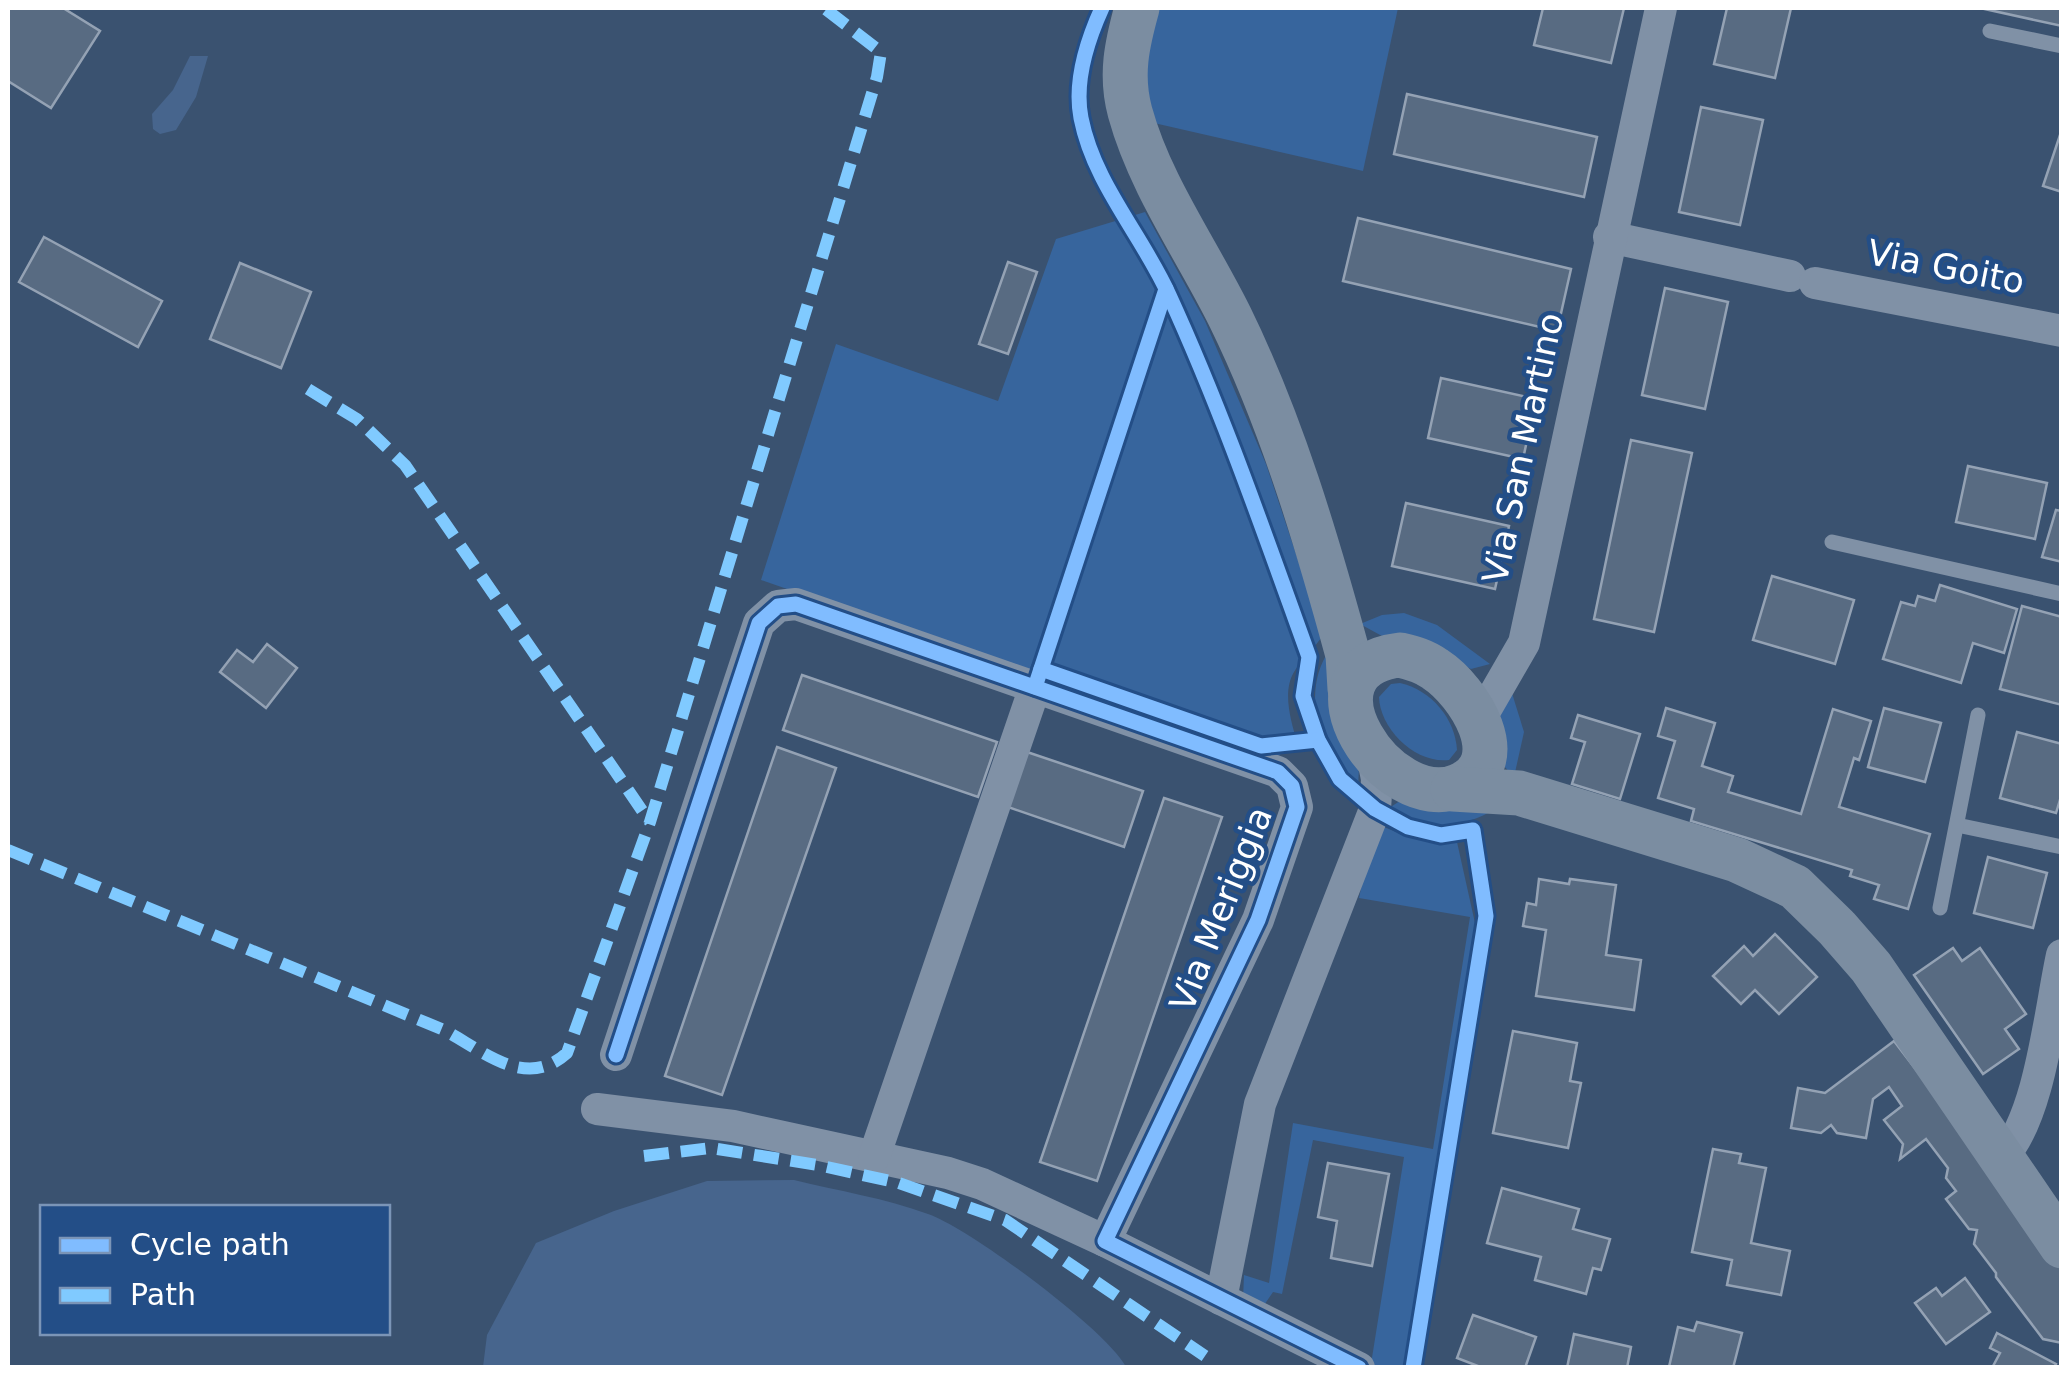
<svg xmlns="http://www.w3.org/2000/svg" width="2069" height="1375" font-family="'DejaVu Sans',sans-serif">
	<rect width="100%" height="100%" fill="#3a5270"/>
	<!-- green -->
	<g fill="#37659d">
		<path d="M1157 8H1398L1363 171 1154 123C1144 87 1143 43 1157 8Z"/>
		<path d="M1145 212 1205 321 1266 464 1323 635C1315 648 1301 660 1294 672 1282 692 1291 721 1297 742L1274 759 761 580 836 344 998 401 1056 239Z"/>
		<polygon points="1404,613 1437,625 1490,664 1471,669 1414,641 1382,636 1360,624 1382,615"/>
		<path d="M1330 649 1359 765 1358 791C1322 754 1298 696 1330 649Z"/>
		<path d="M1400 683C1431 690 1455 718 1457 750L1449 760C1415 764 1380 729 1379 697L1391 684Z"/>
		<polygon points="1511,690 1524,732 1514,777 1503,765 1500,714"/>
		<path d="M1403 799 1488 813C1453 831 1420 829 1386 810Z"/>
		<path d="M1379 825C1406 836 1427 845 1457 842L1475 923 1411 1367H1379L1371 1364 1404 1157 1313 1140 1282 1294 1273 1292 1260 1311 1243 1299 1244 1275 1269 1283 1293 1123 1433 1149 1470 917 1359 898 1370 845Z"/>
	</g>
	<!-- water -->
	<g fill="#47658d">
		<polygon points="190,56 208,56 196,97 176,130 160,134 153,129 152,114 173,90"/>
		<path d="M794 1180C838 1191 885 1198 928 1214 969 1228 1107 1330 1126 1367H483L487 1335 536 1243 614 1211 707 1181Z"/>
	</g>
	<!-- building -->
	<g fill="#586b82" stroke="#94a2b4" stroke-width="2.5">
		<polygon points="8,8 63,8 100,31 51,108 8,81"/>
		<polygon points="1543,8 1624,8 1611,63 1534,45"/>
		<polygon points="1727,8 1791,8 1775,78 1714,64"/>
		<polygon points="1980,8 2062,8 2062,26"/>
		<polygon points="1407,94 1597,137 1584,197 1394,154"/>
		<polygon points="1701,107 1763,120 1740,225 1679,212"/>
		<polygon points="2061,132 2062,132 2062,192 2043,186"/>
		<polygon points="1358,218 1571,269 1557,331 1343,281"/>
		<polygon points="44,237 162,301 138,347 19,282"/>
		<polygon points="1008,262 1037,272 1008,354 979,344"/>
		<polygon points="240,263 311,292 281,368 210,339"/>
		<polygon points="1665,288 1728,302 1705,409 1642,395"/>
		<polygon points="1441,378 1536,399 1523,459 1428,438"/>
		<polygon points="1631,440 1692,453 1654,632 1594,619"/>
		<polygon points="1968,466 2047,483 2035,539 1956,522"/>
		<polygon points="1406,503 1509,526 1495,589 1392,566"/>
		<polygon points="2056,510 2062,511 2062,562 2042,557"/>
		<polygon points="1772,576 1854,600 1835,664 1753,640"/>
		<polygon points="1940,585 2017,609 2004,653 1973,643 1961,683 1883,659 1901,602 1915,606 1918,596 1935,601"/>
		<polygon points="2022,606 2062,617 2062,705 2000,689"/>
		<polygon points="267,644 297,668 266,708 220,672 237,650 253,662"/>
		<polygon points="802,675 997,742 978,797 783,730"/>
		<polygon points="1666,708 1715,723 1702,766 1733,776 1728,792 1801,814 1833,709 1871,721 1859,760 1854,758 1839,807 1930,834 1908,909 1874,899 1879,885 1850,876 1852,870 1691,821 1694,809 1658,798 1675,741 1658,736"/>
		<polygon points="1884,708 1941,723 1925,782 1868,767"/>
		<polygon points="1578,715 1640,734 1620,799 1572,784 1585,742 1571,738"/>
		<polygon points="2017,732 2062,744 2062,793 2056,813 2000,798"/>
		<polygon points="777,747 836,768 722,1095 665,1076"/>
		<polygon points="1027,752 1143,791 1124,847 1008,807"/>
		<polygon points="1164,798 1222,817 1097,1181 1040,1162"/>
		<polygon points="1988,857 2047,873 2033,928 1974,913"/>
		<polygon points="1539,879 1569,884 1570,879 1616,885 1606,955 1641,960 1634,1010 1536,996 1546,930 1523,926 1527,903 1536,905"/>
		<polygon points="1775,934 1817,977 1779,1014 1755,990 1741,1004 1713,976 1744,946 1753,956"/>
		<polygon points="1953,948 1962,961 1980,948 2026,1014 2005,1029 2019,1049 1983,1074 1914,975"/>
		<polygon points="1513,1031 1577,1043 1570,1081 1581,1083 1568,1148 1493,1133"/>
		<polygon points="1894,1041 2062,1260 2062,1343 2043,1339 1996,1277 1996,1273 1974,1244 1977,1230 1969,1229 1946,1199 1956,1191 1946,1178 1948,1168 1926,1139 1900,1159 1903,1144 1884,1120 1902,1106 1889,1087 1873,1099 1866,1138 1837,1133 1831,1125 1821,1133 1791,1128 1798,1088 1825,1093"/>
		<polygon points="1713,1149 1741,1154 1739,1163 1766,1168 1751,1243 1790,1251 1781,1295 1727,1285 1732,1260 1692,1252"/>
		<polygon points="1328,1163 1389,1174 1372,1266 1331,1258 1337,1221 1318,1217"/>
		<polygon points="1502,1188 1579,1209 1573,1229 1610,1239 1601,1270 1593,1268 1586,1294 1535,1280 1541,1257 1487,1243"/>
		<polygon points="1965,1278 1990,1312 1946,1344 1915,1303 1936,1288 1942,1296"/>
		<polygon points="1473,1315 1536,1337 1525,1368 1483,1368 1457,1358"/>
		<polygon points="1697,1322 1742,1333 1733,1368 1669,1367 1678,1327 1694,1331"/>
		<polygon points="1997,1333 2056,1364 2054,1368 1992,1368 2000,1353 1990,1348"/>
		<polygon points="1574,1334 1631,1347 1627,1368 1567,1368"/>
	</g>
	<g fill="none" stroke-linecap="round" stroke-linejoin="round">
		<!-- lane -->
		<g stroke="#8091a6" stroke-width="15">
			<polyline points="1990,31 2062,46"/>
			<polyline points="1832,542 2062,594"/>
			<polyline points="1957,825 2062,847"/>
			<polyline points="1940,908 1978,715"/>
		</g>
		<!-- street -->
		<g stroke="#8091a6" stroke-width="32">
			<polyline points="1609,237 1790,276"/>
			<polyline points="1815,283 2062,331"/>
			<polyline points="1479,721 1524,643 1661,8"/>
			<polyline points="616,1055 759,623 778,606 796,604 1278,772 1292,786 1297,807 1258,920 1105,1241 1359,1368"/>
			<polyline points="597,1109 733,1126 948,1173 982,1184 1105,1241"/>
			<polyline points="874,1157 1035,687"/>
			<path d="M2002 1157C2040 1118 2050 1010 2062 955"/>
			<polyline points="1221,1299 1260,1104 1375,809 1377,779 1372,754"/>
		</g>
		<!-- secondary -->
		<g stroke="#7b8da1" stroke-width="45">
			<path d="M1137 8C1127 44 1120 75 1130 112 1150 185 1197 250 1230 317 1282 423 1317 541 1348 655L1350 689"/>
			<path d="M1400 655C1413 658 1424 661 1435 669 1469 691 1515 763 1458 786 1388 815 1290 668 1400 655Z"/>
			<polyline points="1453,789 1519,793 1737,860 1795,887 1837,928 1871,967 2062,1246"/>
		</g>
		<!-- quiet -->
		<g stroke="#80caff" stroke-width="12" stroke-dasharray="25 12" stroke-linecap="butt">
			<polyline points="308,389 357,419 405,465 650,822"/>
			<path d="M8 850 444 1030C485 1052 526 1090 567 1053L650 822 877 77 881 52 824 8"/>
			<polyline points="644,1156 711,1148 818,1165 899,1183 1005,1220 1205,1356"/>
		</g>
		<defs>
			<g id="cycleway">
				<path d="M1102 8C1087 41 1074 82 1081 118 1094 184 1142 235 1169 295 1223 413 1265 535 1309 657L1303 696 1318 740 1340 779 1375 809 1408 827 1441 835 1473 830 1486 916 1413 1368"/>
				<polyline points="1041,669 1261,746 1318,740"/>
				<polyline points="1035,687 1166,289"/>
				<polyline points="616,1055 759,623 778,606 796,604 1278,772 1292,786 1297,807 1258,920 1105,1241 1359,1368"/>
			</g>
		</defs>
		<!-- cycleway casing -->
		<use href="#cycleway" stroke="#234e87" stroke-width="21"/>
		<!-- cycleway -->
		<use href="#cycleway" stroke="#80bcff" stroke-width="15"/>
	</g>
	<g text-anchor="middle" stroke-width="9" stroke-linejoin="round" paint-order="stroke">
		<!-- street labels -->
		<g font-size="35" fill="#fff" stroke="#234e87">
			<text transform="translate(1946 267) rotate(11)" y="12">Via Goito</text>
			<text transform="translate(1523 448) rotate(-78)" y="12">Via San Martino</text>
			<text transform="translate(1221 909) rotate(-68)" y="12">Via Meriggia</text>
		</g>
	</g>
	<!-- border -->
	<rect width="2069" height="1375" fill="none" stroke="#ffffff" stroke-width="20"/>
	<!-- legend -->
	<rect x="40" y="1205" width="350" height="130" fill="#234e87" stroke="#7b95b7" stroke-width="2.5"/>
	<rect x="60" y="1238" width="50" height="15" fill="#80bcff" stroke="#7b95b7" stroke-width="2.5"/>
	<text x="130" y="1255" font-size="30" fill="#ffffff">Cycle path</text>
	<rect x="60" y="1288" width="50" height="15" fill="#80caff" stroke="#7b95b7" stroke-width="2.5"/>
	<text x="130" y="1305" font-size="30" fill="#ffffff">Path</text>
</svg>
